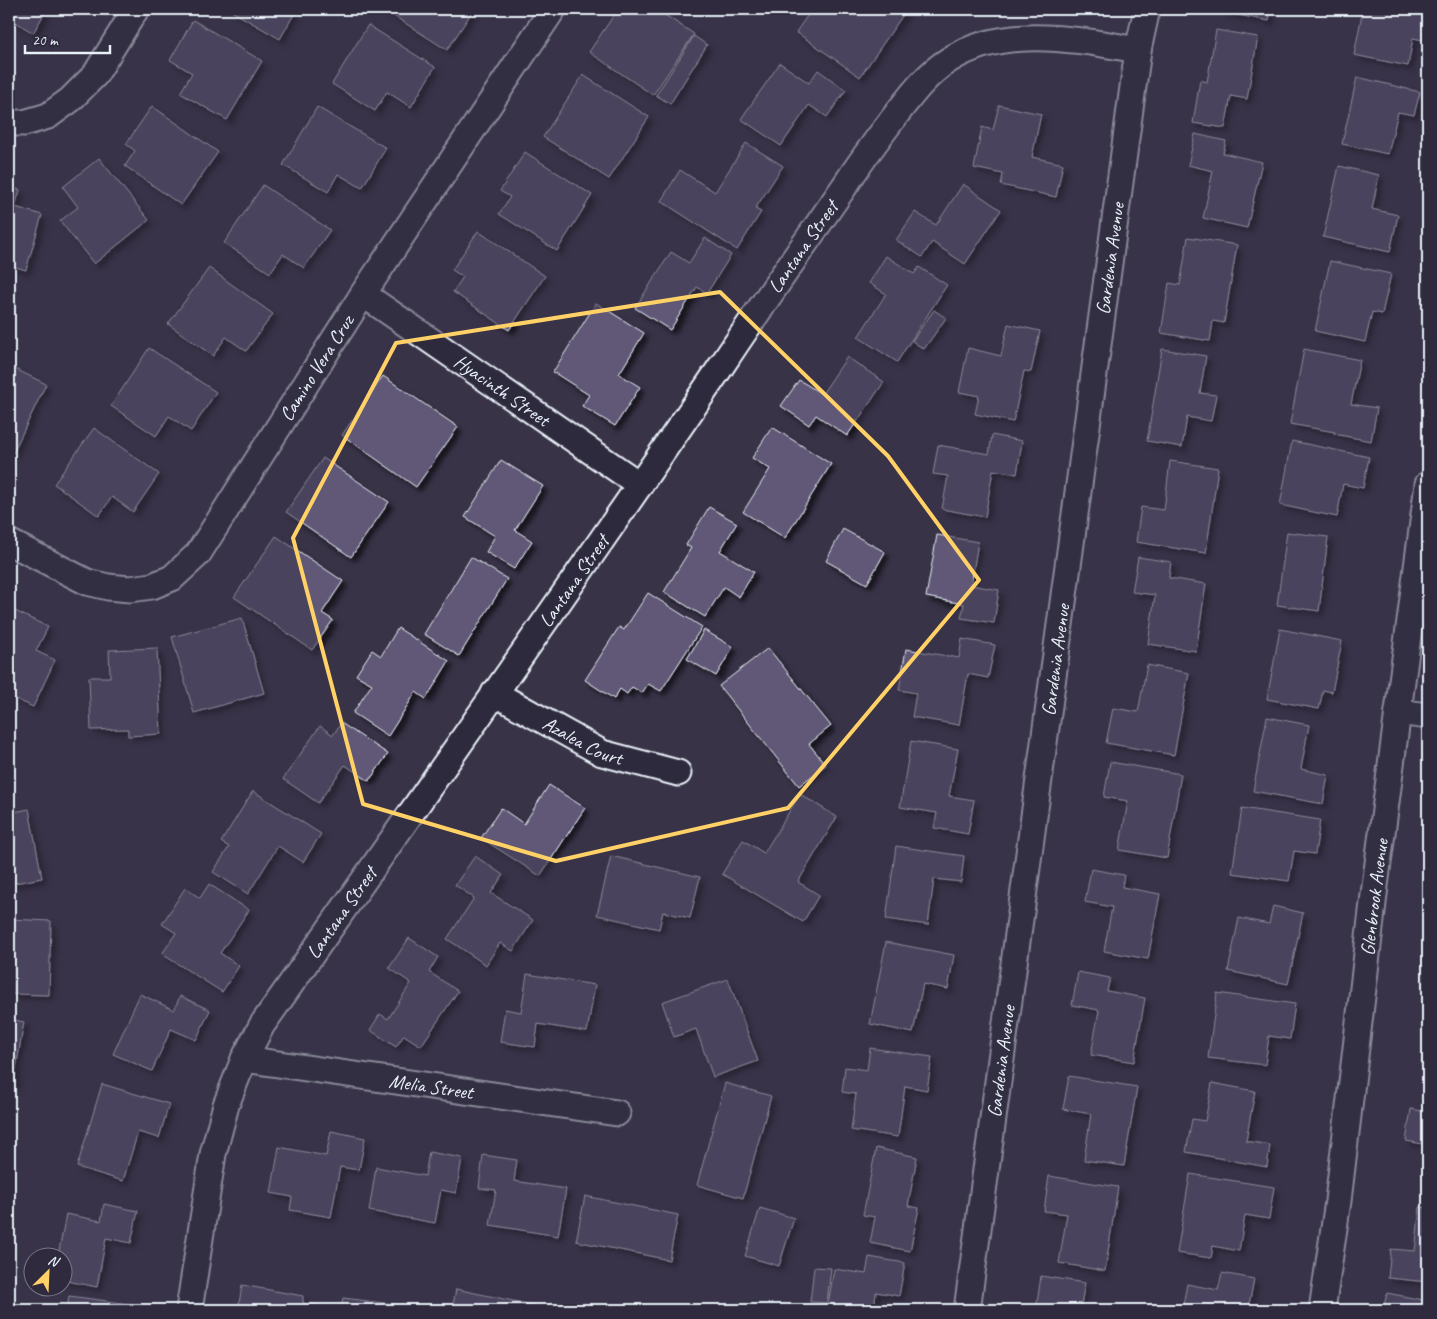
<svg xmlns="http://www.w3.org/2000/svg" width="1437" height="1319" font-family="Caveat,sans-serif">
	<defs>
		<filter id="shadow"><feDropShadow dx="4.5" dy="4.5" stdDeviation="2.5" flood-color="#0009"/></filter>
	</defs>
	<rect width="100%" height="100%" fill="#393348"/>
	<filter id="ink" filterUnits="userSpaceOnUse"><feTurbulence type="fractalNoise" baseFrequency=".02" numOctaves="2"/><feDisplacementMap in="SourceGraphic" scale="10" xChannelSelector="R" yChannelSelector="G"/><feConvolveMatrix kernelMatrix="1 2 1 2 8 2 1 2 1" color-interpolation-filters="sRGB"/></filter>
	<g filter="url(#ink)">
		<!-- building -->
		<g fill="#605876" stroke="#e8f1f8" filter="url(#shadow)">
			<polygon points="9,9 47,9 33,33 11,19 9,22"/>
			<polygon points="228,9 297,9 280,39"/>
			<polygon points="383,9 474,9 447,50"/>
			<polygon points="618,9 656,9 694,34 653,95 589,52"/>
			<polygon points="812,9 907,9 860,77 796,32"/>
			<polygon points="1223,9 1271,9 1269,21 1223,12"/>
			<polygon points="1363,9 1428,9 1423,40 1413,38 1408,66 1354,55"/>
			<polygon points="193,20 262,61 227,120 180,93 192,73 170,60"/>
			<polygon points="368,25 435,67 411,107 387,92 375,111 332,84"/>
			<polygon points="1216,30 1258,37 1247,99 1231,96 1225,128 1193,123 1200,80 1207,82"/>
			<polygon points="694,36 707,45 670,104 656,95"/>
			<polygon points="780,63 809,83 818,70 846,90 827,117 809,105 781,146 741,119"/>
			<polygon points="583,75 649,117 609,179 543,137"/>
			<polygon points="1357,77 1420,92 1414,115 1398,112 1388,154 1342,144"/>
			<polygon points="999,105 1041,114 1032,157 1063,164 1056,197 1001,185 1003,174 974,168 982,127 993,130"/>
			<polygon points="152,106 218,152 181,205 125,166 135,151 126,144"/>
			<polygon points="317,107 386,148 362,188 338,174 328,192 283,165"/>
			<polygon points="1195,134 1226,141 1223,153 1262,162 1247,228 1203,218 1213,171 1188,165"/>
			<polygon points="746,143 783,166 755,209 761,212 737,250 661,201 680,170 715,192"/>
			<polygon points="525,152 592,195 557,251 499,214 510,197 500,191"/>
			<polygon points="99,158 149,220 94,264 60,221 78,207 63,187"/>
			<polygon points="1339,166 1379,175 1372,209 1398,215 1390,252 1323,237"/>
			<polygon points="963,184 1001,210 965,264 932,242 922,257 896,240 915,212 936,225"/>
			<polygon points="263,185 330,230 304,268 283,254 270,273 224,243"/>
			<polygon points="9,187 20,190 15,207 42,215 26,270 9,265"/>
			<polygon points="478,231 545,276 509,330 453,292 463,277 452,270"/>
			<polygon points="1188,237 1237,245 1224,323 1213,321 1210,341 1161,333 1169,283 1180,285"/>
			<polygon points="705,238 731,255 707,293 697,287 670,330 635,308 671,252 689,263"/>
			<polygon points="886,256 914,274 919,267 947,285 897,362 858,337 886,294 869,283"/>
			<polygon points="1330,261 1391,274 1382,314 1372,312 1365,342 1315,331"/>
			<polygon points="209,268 273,314 246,351 226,337 213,356 168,324"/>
			<polygon points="596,303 644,333 619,374 640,387 615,426 582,406 589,395 553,372"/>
			<polygon points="934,310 946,318 924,349 912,341"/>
			<polygon points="1008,324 1040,331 1031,372 1024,371 1013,422 975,414 979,396 959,392 968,348 1001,356"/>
			<polygon points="149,348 216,392 191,431 169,416 156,436 111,406"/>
			<polygon points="1162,349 1206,356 1200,393 1216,395 1211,421 1187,417 1182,447 1147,441"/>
			<polygon points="1304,349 1360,360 1351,404 1377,408 1371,441 1334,434 1335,432 1290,424"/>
			<polygon points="847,357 884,382 847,436 816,415 809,425 781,406 799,380 822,394"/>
			<polygon points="9,366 46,384 12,455 9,453"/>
			<polygon points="383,376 458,427 416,487 342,435"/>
			<polygon points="772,427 831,464 785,538 743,512 770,469 752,458"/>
			<polygon points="94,428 159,474 133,512 112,497 99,516 54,484"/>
			<polygon points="992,435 1022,441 1017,474 993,470 985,517 942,509 948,476 933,474 938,445 989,454"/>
			<polygon points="1292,441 1369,457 1363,488 1343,484 1337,517 1280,505"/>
			<polygon points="323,458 389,502 351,557 286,512"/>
			<polygon points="501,460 543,486 515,530 532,541 514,569 486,552 495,536 465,517"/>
			<polygon points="1170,461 1218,468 1206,553 1136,542 1141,507 1164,510"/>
			<polygon points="709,507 737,523 720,551 754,572 739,597 724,587 705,617 664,592 691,548 686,545"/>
			<polygon points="843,529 885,552 867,584 826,561"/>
			<polygon points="1287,532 1328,537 1319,611 1277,605"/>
			<polygon points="937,535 978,542 971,585 999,590 994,623 961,618 964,604 926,597"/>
			<polygon points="276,536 343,581 322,613 333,620 312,650 234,597"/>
			<polygon points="471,557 507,579 459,656 424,634"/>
			<polygon points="1138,557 1171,562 1169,578 1206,584 1196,651 1148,644 1155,595 1132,592"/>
			<polygon points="648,593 702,627 661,691 648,684 642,693 632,687 627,694 620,689 614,699 585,680 619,627 624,630"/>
			<polygon points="9,608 48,627 36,651 55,660 33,707 9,696"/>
			<polygon points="242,618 264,693 194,713 172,637"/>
			<polygon points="398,628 449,661 426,699 416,692 388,736 353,713 372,684 356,675 372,650 381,656"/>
			<polygon points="1280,629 1342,641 1332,692 1323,690 1319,709 1267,699"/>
			<polygon points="704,630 733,647 716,676 687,659"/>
			<polygon points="962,639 995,645 988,678 968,674 959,725 912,717 916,693 899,690 906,649 959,658"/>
			<polygon points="157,648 161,734 128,736 128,729 91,730 89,677 110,677 109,650"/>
			<polygon points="768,648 831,726 809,744 826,765 799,786 719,686"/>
			<polygon points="1147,665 1189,673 1174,755 1106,743 1113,708 1138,712"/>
			<polygon points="1267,717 1309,725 1301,769 1328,775 1323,804 1253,791"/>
			<polygon points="341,723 388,754 369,781 345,765 318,803 283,779 320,726 333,735"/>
			<polygon points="911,741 958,749 949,796 974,800 968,834 934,828 937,813 900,807"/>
			<polygon points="1110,762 1181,774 1167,858 1119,850 1128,801 1104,797"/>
			<polygon points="549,785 585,808 540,876 481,838 501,808 524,824"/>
			<polygon points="253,791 321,834 303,862 278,846 248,894 213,872 229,847 221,842"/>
			<polygon points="800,794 837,817 798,882 819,895 803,922 722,874 743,840 764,853"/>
			<polygon points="1242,808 1320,820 1315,854 1294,851 1289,881 1232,873"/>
			<polygon points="29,809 42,878 9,884 9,813"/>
			<polygon points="896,846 964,856 961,882 934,879 928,925 886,919"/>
			<polygon points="475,856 503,875 491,893 533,920 513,951 500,943 486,965 447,939 474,898 455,885"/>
			<polygon points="611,856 700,877 690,918 663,912 659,929 597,915"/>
			<polygon points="1091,869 1124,875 1122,887 1160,894 1148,959 1104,951 1112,907 1085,902"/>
			<polygon points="209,884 249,910 220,953 239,966 222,992 162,954 176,933 162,924 185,888 200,898"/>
			<polygon points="1273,906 1303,913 1288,984 1228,971 1239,918 1269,924"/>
			<polygon points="9,919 51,921 49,995 9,994"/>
			<polygon points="409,938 438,957 429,972 458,991 421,1046 404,1035 396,1047 370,1030 380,1014 388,1019 411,983 389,968"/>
			<polygon points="886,942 954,955 948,989 923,984 913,1033 870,1024"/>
			<polygon points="1078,972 1110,978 1107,991 1145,998 1134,1062 1091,1055 1099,1010 1072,1005"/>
			<polygon points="527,974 595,985 587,1032 538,1024 535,1047 500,1042 505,1009 521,1012"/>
			<polygon points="728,979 758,1061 713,1077 696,1029 674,1037 662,1002"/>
			<polygon points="1217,993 1295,1004 1290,1039 1269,1036 1265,1065 1208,1058"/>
			<polygon points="140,994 174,1010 180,996 210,1010 196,1040 171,1029 152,1071 113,1054"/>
			<polygon points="1428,1017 1428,1066 1421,1065"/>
			<polygon points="9,1019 24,1022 13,1086 9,1085"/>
			<polygon points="870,1048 932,1057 927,1090 905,1086 898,1137 851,1130 856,1094 842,1092 845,1067 867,1070"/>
			<polygon points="1069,1076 1137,1087 1124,1166 1084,1160 1091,1114 1063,1109"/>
			<polygon points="725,1083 771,1096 743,1198 697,1185"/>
			<polygon points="1212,1083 1255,1091 1246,1141 1270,1145 1267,1167 1186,1152 1192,1119 1205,1121"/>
			<polygon points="102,1084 169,1104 159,1138 138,1132 123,1181 77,1167"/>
			<polygon points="1411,1109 1428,1112 1428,1145 1406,1141"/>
			<polygon points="331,1131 365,1138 359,1170 340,1167 331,1217 290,1210 292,1197 271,1193 279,1147 326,1156"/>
			<polygon points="1428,1145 1428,1175 1424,1174"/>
			<polygon points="876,1148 917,1157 908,1206 919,1208 910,1251 870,1243 875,1217 863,1215"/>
			<polygon points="429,1152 462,1158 456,1193 441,1190 435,1223 369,1211 376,1167 425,1176"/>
			<polygon points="483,1155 517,1160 514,1181 566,1189 558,1236 490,1225 496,1190 479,1188"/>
			<polygon points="1190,1174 1274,1187 1269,1219 1245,1215 1239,1251 1213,1246 1211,1258 1177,1253"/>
			<polygon points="1049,1176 1118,1187 1105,1271 1059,1263 1067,1214 1044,1211"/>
			<polygon points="585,1196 678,1215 669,1260 576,1241"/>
			<polygon points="104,1204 138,1211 131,1243 106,1238 97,1287 62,1280 62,1256 58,1256 66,1214 101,1221"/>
			<polygon points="1420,1207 1428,1208 1428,1282 1388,1278 1391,1249 1415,1251"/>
			<polygon points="760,1208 794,1218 779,1266 745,1256"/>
			<polygon points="869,1257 905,1263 899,1296 876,1292 874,1310 827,1310 834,1269 866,1274"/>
			<polygon points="814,1267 831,1268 827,1303 810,1302"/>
			<polygon points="1222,1273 1254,1279 1248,1310 1182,1310 1187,1284 1218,1290"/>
			<polygon points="1041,1276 1085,1283 1080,1310 1036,1310"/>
			<polygon points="242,1285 303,1296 303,1303 332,1307 332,1310 238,1310"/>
			<polygon points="456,1289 537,1306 536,1310 452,1310"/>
			<polygon points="1387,1293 1428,1301 1428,1310 1383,1310"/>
			<polygon points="69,1296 130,1304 129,1310 67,1310"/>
			<polygon points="343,1298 409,1306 408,1310 341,1310"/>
			<polygon points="572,1304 611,1310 571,1310"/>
		</g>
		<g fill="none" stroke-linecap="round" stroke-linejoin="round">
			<defs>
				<g id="minor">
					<polyline points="9,123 24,123 48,116 70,100 95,75 136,9"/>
					<path id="s1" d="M363 294 640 485"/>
					<path id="s2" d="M9 542 87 582 108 587 130 589 152 586 172 578 198 554 363 294 553 9"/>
					<path id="s3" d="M494 693 602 753 678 773"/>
					<polyline points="1398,712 1428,716"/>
					<path id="s4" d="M244 1059 617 1113"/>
					<path id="s5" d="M189 1310 213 1154 226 1105 244 1059 262 1025C416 806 571 587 722 365 762 305 803 246 844 187 859 164 875 142 892 120 909 98 925 75 949 60 1006 24 1077 40 1138 50"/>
					<path id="s6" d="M967 1310 1138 50 1147 9"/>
					<path id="s7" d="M1322 1310 1338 1201 1375 886 1428 484"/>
				</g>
			</defs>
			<!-- minor casing -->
			<use href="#minor" stroke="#e8f1f8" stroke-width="29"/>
			<!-- minor -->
			<use href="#minor" stroke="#2f2a3d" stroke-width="25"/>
		</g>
	</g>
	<!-- marked area -->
	<path d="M0 0H1437V1319H0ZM720 292 888 456 979 580 788 808 556 861 363 804 293 538 396 343Z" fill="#393348" fill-opacity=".55" fill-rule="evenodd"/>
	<path fill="none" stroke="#ffd166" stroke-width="4" stroke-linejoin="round" d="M720 292 888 456 979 580 788 808 556 861 363 804 293 538 396 343Z"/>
	<g text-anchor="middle" stroke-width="4" stroke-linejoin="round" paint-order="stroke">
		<!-- street labels -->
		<g font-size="20" fill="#e8f1f8" stroke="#2f2a3d">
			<text dy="7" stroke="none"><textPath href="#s5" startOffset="1244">Lantana Street</textPath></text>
			<text dy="7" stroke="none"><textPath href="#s6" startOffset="1061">Gardenia Avenue</textPath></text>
			<text dy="7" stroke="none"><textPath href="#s2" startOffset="431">Camino Vera Cruz</textPath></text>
			<text dy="7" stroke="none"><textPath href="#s1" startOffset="169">Hyacinth Street</textPath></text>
			<text dy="7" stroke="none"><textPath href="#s5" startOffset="839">Lantana Street</textPath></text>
			<text dy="7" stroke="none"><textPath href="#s6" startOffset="656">Gardenia Avenue</textPath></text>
			<text dy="7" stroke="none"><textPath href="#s3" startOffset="101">Azalea Court</textPath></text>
			<text dy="7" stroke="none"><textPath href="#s7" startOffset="416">Glenbrook Avenue</textPath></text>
			<text dy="7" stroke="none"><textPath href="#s5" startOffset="434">Lantana Street</textPath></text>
			<text dy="7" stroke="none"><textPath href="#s6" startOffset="251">Gardenia Avenue</textPath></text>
			<text dy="7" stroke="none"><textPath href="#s4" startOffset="189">Melia Street</textPath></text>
		</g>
	</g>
	<!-- margin -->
	<rect width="1437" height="1319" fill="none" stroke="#2f2a3d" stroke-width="30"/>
	<rect x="15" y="15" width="1407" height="1289" fill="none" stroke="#e8f1f8" stroke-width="2" filter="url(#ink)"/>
	<!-- north arrow -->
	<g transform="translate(48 1272) rotate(24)"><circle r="24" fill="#2f2a3d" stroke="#797a88"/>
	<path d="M0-4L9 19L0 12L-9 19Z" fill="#ffd166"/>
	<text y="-8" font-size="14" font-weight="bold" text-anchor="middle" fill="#e8f1f8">N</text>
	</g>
	<!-- scale -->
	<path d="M25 45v8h85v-8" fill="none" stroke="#e8f1f8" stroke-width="2.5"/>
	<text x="32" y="45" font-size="15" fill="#e8f1f8" stroke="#2f2a3d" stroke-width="4" paint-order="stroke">20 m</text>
</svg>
